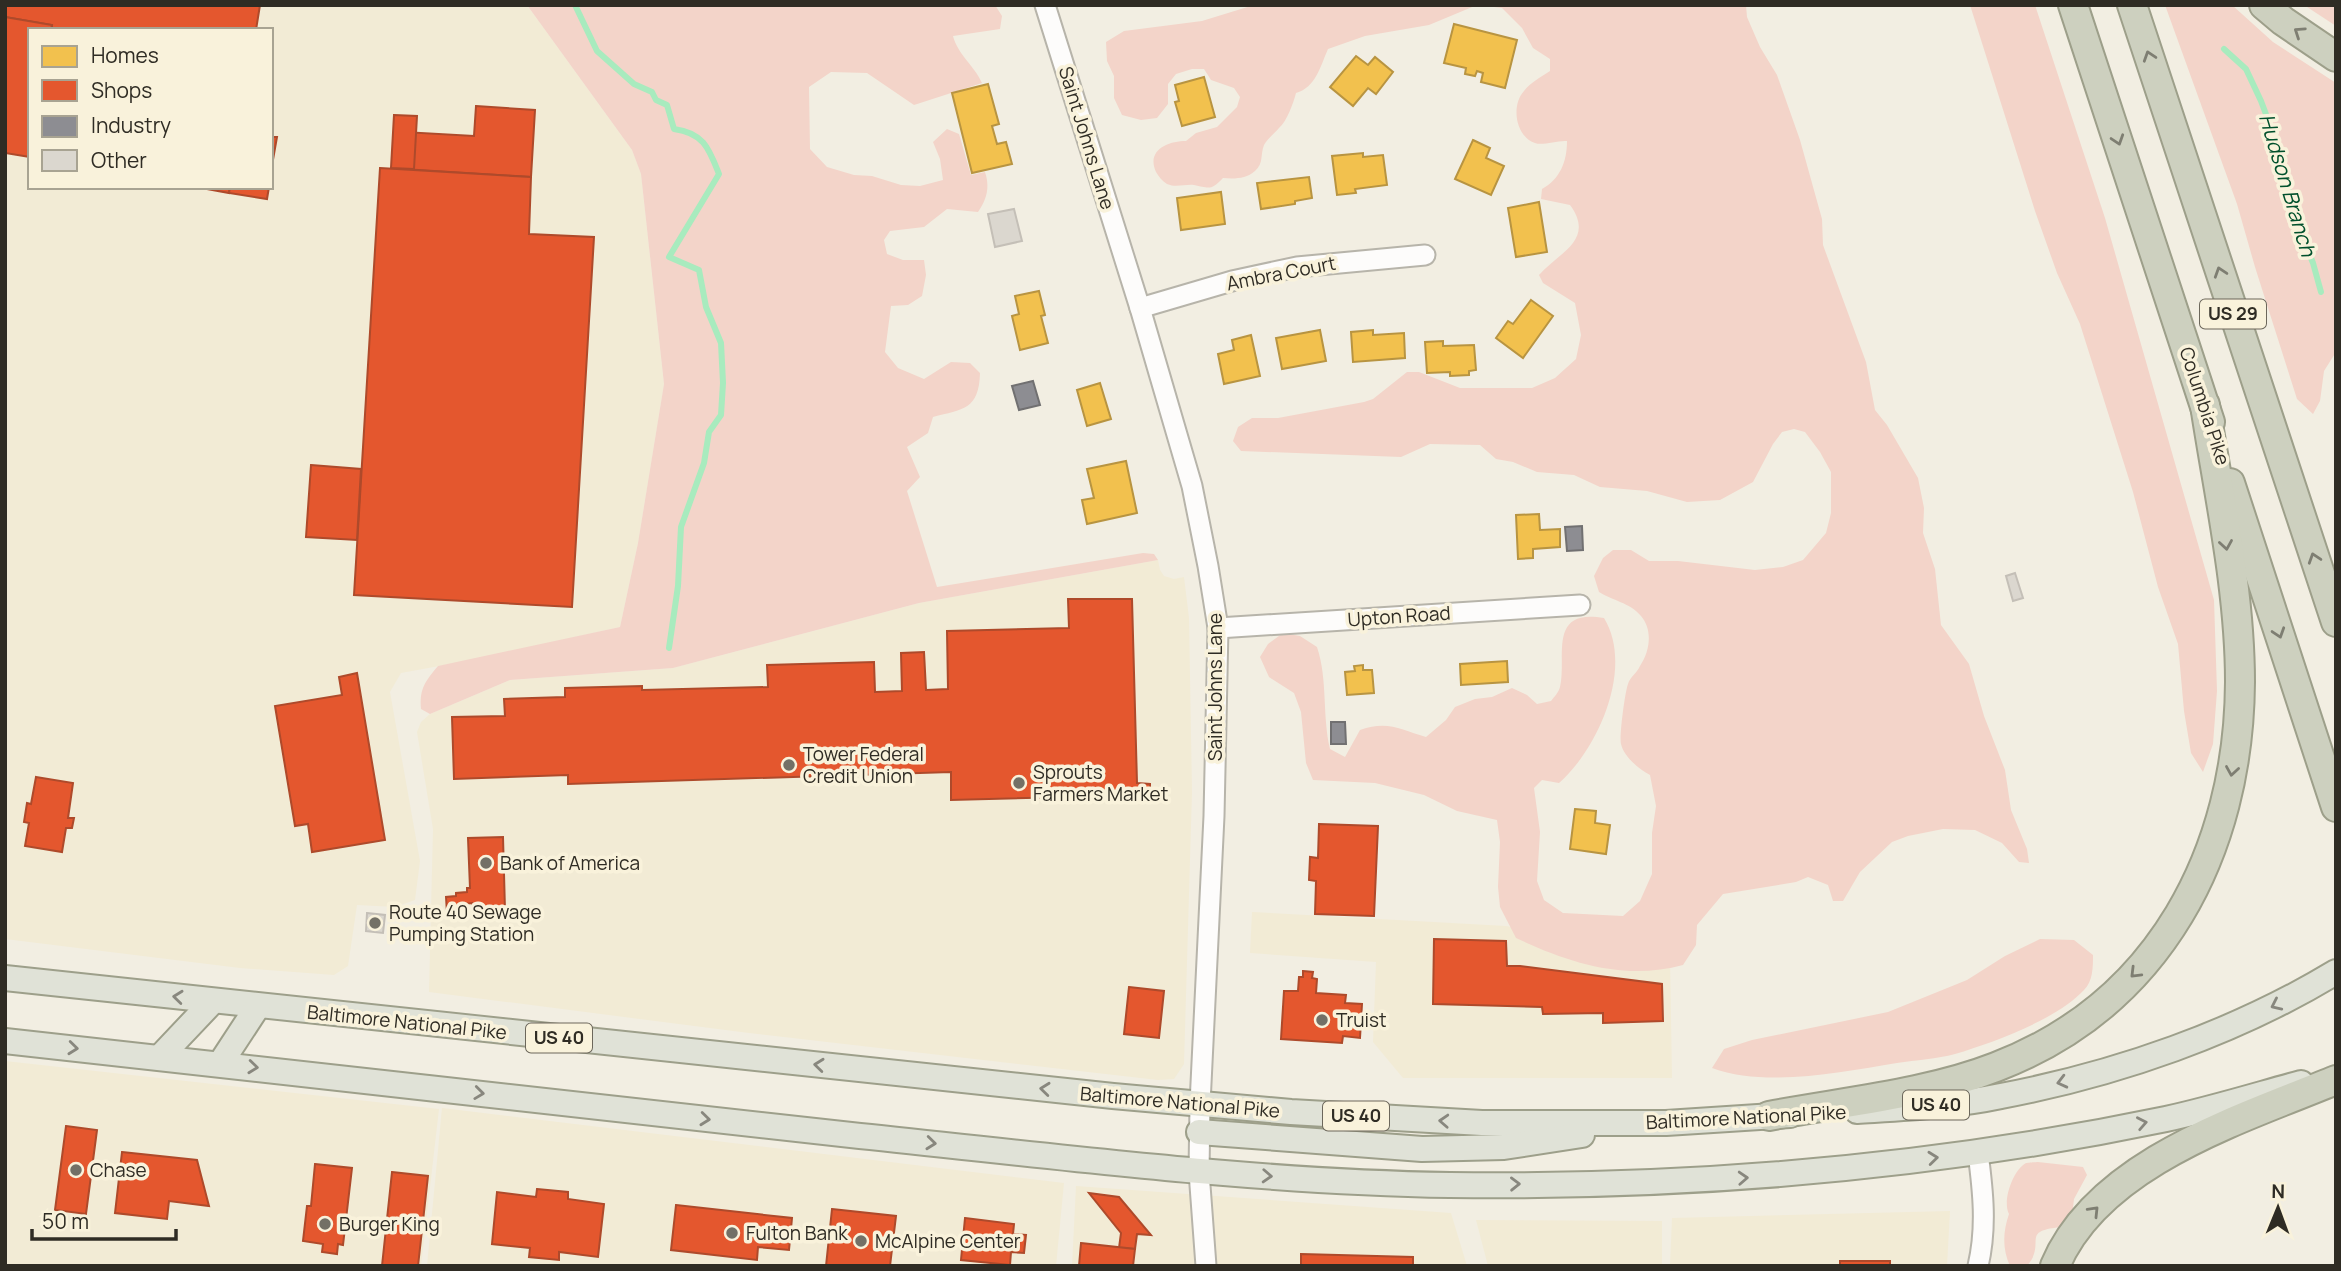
<svg xmlns="http://www.w3.org/2000/svg" width="2341" height="1271" font-family="Manrope,sans-serif">
	<rect width="100%" height="100%" fill="#f2eee2"/>
	<!-- built -->
	<g fill="#f2ebd5" fill-rule="evenodd">
		<path d="M5 5H527L632 150 641 174 664 384 638 543 620 627 472 660 401 673 390 692 420 861 415 900 395 907 357 905 348 966 334 975 240 968 5 939ZM30 30H271V187H30Z"/>
		<polygon points="1158,560 1160,570 1164,576 1174,579 1184,577 1189,618 1192,792 1184,1064 1174,1079 1158,1080 749,1033 429,992 433,829 417,732 421,722 430,714 510,680 673,668 919,603"/>
		<polygon points="1252,912 1506,926 1670,956 1672,1078 1403,1078 1373,1042 1376,962 1250,953"/>
		<polygon points="5,1061 439,1109 421,1266 5,1266"/>
		<polygon points="442,1108 1064,1183 1056,1266 427,1266"/>
		<polygon points="1076,1186 1451,1213 1467,1266 1072,1266"/>
		<polygon points="1950,1211 1947,1266 1670,1266 1672,1218"/>
		<polygon points="1476,1220 1662,1221 1662,1266 1488,1266"/>
	</g>
	<!-- green -->
	<g fill="#f3d4c9">
		<path d="M527 5H995L1002 16 1000 29 953 36C958 55 974 65 982 83L914 105 867 73 831 72 809 87 810 149 827 167 854 175 872 176 901 185 920 186 943 180 940 159 933 142 947 129 959 134 971 175 985 172C990 187 987 199 978 212L947 209 924 227 890 231 884 240 887 254 903 260H924L926 275 922 296 908 305 891 306 885 352 898 368 924 379 951 362 970 363 980 373C979 410 963 409 933 417L928 433 907 447 920 477 907 491 937 587 1143 553 1154 554 1158 560 919 603 673 668 510 680 430 714 421 709C419 690 425 681 438 666L620 627 638 543 664 384 641 174 632 150Z"/>
		<path d="M1254 5H1477L1429 25 1365 36 1328 49C1320 67 1316 87 1296 93 1293 104 1287 121 1279 128 1274 134 1268 138 1264 145 1260 155 1264 163 1255 171 1246 179 1234 179 1223 178 1211 191 1209 188 1194 185 1185 184 1176 188 1167 184 1162 181 1159 177 1156 172 1146 150 1168 141 1186 141L1196 133 1217 127 1237 107 1240 97 1234 88 1211 80 1204 69H1192L1176 74 1168 84V104L1157 118 1141 120 1122 115 1114 98V76L1107 61 1106 42 1124 31 1202 21Z"/>
		<path d="M1478 5H1746L1747 17 1760 47 1777 75 1800 140 1822 219 1823 245 1866 362 1875 410 1887 425 1918 478 1924 508 1923 533 1935 569 1941 625 1969 664 1984 716 2005 770 2011 810 2027 849 2029 863 2019 862 2002 843 1975 830 1943 829 1908 836 1892 842 1860 872 1843 901H1833L1828 885 1808 877 1796 882 1723 894 1697 925 1696 945 1683 965C1625 981 1569 963 1516 938L1500 907 1498 887 1500 842 1497 820 1457 811 1424 795 1375 783 1313 780 1306 763 1301 712 1294 693 1269 677 1260 657 1268 644 1283 633 1300 636 1317 647C1328 680 1322 715 1330 749L1345 757 1360 730C1388 720 1401 730 1426 737L1446 720 1455 707 1475 699 1492 697 1512 688 1527 695 1537 704 1551 701C1554 697 1559 692 1560 687 1567 657 1547 608 1604 618 1634 667 1599 748 1559 783L1542 780 1534 788 1540 832 1537 881 1544 900 1563 913 1623 916 1640 901 1652 874V833L1656 806 1650 775C1639 769 1624 757 1621 744 1619 737 1625 692 1628 684 1630 677 1637 673 1640 666 1650 651 1653 630 1641 616 1629 602 1613 601 1599 592L1594 576 1603 558 1613 550H1631L1649 561H1678L1755 570 1783 567 1803 560 1826 533 1831 513V472L1820 452 1805 432 1794 429 1782 432 1773 444 1753 482 1720 500 1687 502 1647 491 1600 487 1574 475 1537 472 1513 462 1496 459 1480 445 1430 444 1401 457 1241 451 1233 441 1238 427 1252 418H1278L1364 402 1373 399 1407 372H1419L1460 388H1532L1555 378 1576 359 1581 335 1575 303 1543 283 1539 275C1558 253 1596 240 1570 205L1541 199 1542 189C1560 179 1567 162 1567 141 1558 140 1542 146 1535 143 1515 136 1511 105 1524 91 1530 83 1541 77 1550 71V59L1533 48 1522 28 1502 8Z"/>
		<polygon points="1970,5 2035,5 2105,218 2214,600 2217,691 2213,744 2203,772 2191,753 2184,711 2178,644 2158,587 2133,492 2080,324 2057,273 2035,211"/>
		<polygon points="2165,5 2232,5 2273,42 2336,83 2336,352 2324,371 2320,401 2313,414 2297,399 2255,267 2237,204"/>
		<polygon points="2304,5 2336,5 2336,26"/>
		<path d="M2040 939 2074 940 2093 955C2093 967 2093 981 2084 990 2056 1020 1994 1042 1955 1054 1937 1059 1916 1060 1897 1063 1841 1072 1767 1088 1712 1068L1724 1049 1752 1040 1888 1012 1967 980 2005 956Z"/>
		<path d="M2038 1162 2083 1167 2087 1175 2074 1199 2072 1216 2062 1227C2018 1231 2048 1242 2027 1266H2010C2002 1249 2003 1231 2009 1214 2002 1201 2013 1170 2026 1163 2027 1163 2036 1162 2038 1162Z"/>
	</g>
	<!-- homes -->
	<g fill="#f2c14e" stroke="#b89441" stroke-width="2">
		<polygon points="1454,24 1517,40 1505,88 1481,82 1483,73 1477,71 1475,76 1465,74 1466,68 1444,63"/>
		<polygon points="1356,56 1368,65 1375,57 1393,72 1376,94 1368,88 1353,106 1330,87"/>
		<polygon points="1204,77 1215,117 1182,126 1175,102 1179,101 1175,85"/>
		<polygon points="988,84 999,124 992,126 997,144 1006,142 1012,164 972,173 952,93"/>
		<polygon points="1473,140 1490,148 1486,158 1504,166 1491,195 1455,179"/>
		<polygon points="1363,153 1363,157 1383,155 1387,185 1355,189 1356,193 1337,195 1332,156"/>
		<polygon points="1309,177 1312,198 1295,201 1295,204 1261,209 1257,183"/>
		<polygon points="1221,192 1225,224 1181,230 1177,198"/>
		<polygon points="1539,202 1547,252 1516,257 1508,208"/>
		<polygon points="1039,291 1045,315 1041,316 1048,343 1020,350 1012,316 1019,314 1015,296"/>
		<polygon points="1531,300 1553,316 1523,358 1496,338 1508,321 1513,324"/>
		<polygon points="1320,330 1326,361 1282,369 1276,338"/>
		<polygon points="1373,330 1373,335 1404,333 1405,358 1353,362 1351,332"/>
		<polygon points="1251,335 1260,376 1224,384 1218,354 1234,350 1232,340"/>
		<polygon points="1443,341 1443,346 1474,345 1476,370 1469,371 1469,375 1450,376 1450,372 1427,373 1425,342"/>
		<polygon points="1100,383 1111,419 1087,426 1077,390"/>
		<polygon points="1126,461 1137,513 1087,524 1082,500 1094,498 1087,469"/>
		<polygon points="1539,514 1540,530 1560,529 1560,547 1533,549 1533,558 1518,559 1516,515"/>
		<polygon points="1507,661 1508,682 1461,685 1460,664"/>
		<polygon points="1363,665 1363,670 1372,670 1374,693 1347,695 1345,672 1355,671 1354,666"/>
		<polygon points="1575,809 1596,811 1595,823 1610,825 1606,854 1570,849"/>
	</g>
	<!-- shops -->
	<g fill="#e4572e" stroke="#ae4a2b" stroke-width="2">
		<polygon points="5,5 260,5 256,30 52,30 52,25 5,17"/>
		<polygon points="5,17 52,25 51,30 30,30 30,157 5,153"/>
		<polygon points="476,106 535,110 531,177 402,169 404,132 474,136"/>
		<polygon points="394,115 417,116 414,169 391,168"/>
		<polygon points="271,137 277,137 271,171"/>
		<polygon points="380,168 531,177 529,234 594,237 572,607 354,595"/>
		<polygon points="196,187 230,187 229,193"/>
		<polygon points="230,187 269,187 267,199 229,193"/>
		<polygon points="311,465 361,469 357,540 306,537"/>
		<polygon points="1068,599 1132,599 1137,783 1150,784 1150,795 951,800 951,772 568,784 568,775 454,779 452,717 505,716 504,699 565,697 565,688 642,686 642,690 768,687 767,665 874,662 875,692 902,691 901,653 924,652 926,690 948,689 947,631 1069,628"/>
		<polygon points="357,673 385,840 312,852 308,824 295,826 275,706 342,695 339,677"/>
		<polygon points="36,777 73,783 68,818 74,818 72,828 66,828 62,852 25,846 29,823 24,822 27,803 31,804"/>
		<polygon points="1319,824 1378,826 1374,916 1315,914 1316,881 1309,880 1310,857 1318,858"/>
		<polygon points="503,837 505,910 472,911 472,903 463,904 463,909 454,909 454,913 447,913 446,897 456,896 456,893 467,892 467,888 470,888 468,838"/>
		<polygon points="1434,939 1506,941 1507,966 1520,966 1662,984 1663,1021 1603,1023 1603,1013 1543,1014 1542,1007 1433,1004"/>
		<polygon points="1303,971 1313,972 1312,978 1317,979 1316,993 1346,995 1345,1003 1362,1004 1360,1038 1343,1036 1342,1043 1281,1039 1284,991 1298,991 1299,977 1303,977"/>
		<polygon points="1129,987 1164,991 1159,1038 1124,1034"/>
		<polygon points="66,1126 97,1130 86,1214 55,1210"/>
		<polygon points="122,1152 197,1160 209,1206 169,1201 167,1219 115,1213"/>
		<polygon points="315,1164 352,1168 343,1245 338,1244 337,1254 322,1252 323,1244 303,1241 307,1206 311,1206"/>
		<polygon points="392,1172 428,1176 418,1266 382,1266"/>
		<polygon points="537,1189 568,1192 568,1199 604,1204 598,1257 559,1252 559,1260 529,1257 530,1248 492,1244 497,1192 536,1197"/>
		<polygon points="1089,1193 1119,1197 1151,1235 1137,1234 1135,1249 1119,1248 1121,1233"/>
		<polygon points="676,1205 792,1218 789,1250 758,1247 757,1260 671,1250"/>
		<polygon points="832,1209 896,1216 890,1266 826,1266"/>
		<polygon points="965,1218 1014,1224 1013,1234 1026,1235 1024,1253 1011,1252 1010,1265 961,1260"/>
		<polygon points="1081,1243 1135,1249 1133,1266 1079,1266"/>
		<polygon points="1301,1254 1413,1257 1413,1266 1301,1266"/>
		<rect x="1840" y="1261" width="50" height="5"/>
	</g>
	<!-- industry -->
	<g fill="#8d8d92" stroke="#717071" stroke-width="2">
		<polygon points="1033,381 1040,405 1019,410 1012,386"/>
		<polygon points="1582,526 1583,550 1567,551 1565,527"/>
		<polygon points="1331,722 1345,722 1346,744 1331,744"/>
	</g>
	<g fill="none" stroke-linecap="round" stroke-linejoin="round">
		<!-- stream -->
		<g stroke="#a8ebbe" stroke-width="6">
			<path d="M575 5 597 51 634 84 652 92 656 100 667 105 674 129C704 133 709 149 719 174L669 257 699 270 706 307 721 343 723 383 721 415 709 432 704 463 681 527 678 586 669 648"/>
			<polyline points="2224,49 2246,69 2261,101 2278,146 2286,173 2291,209 2313,263 2321,292"/>
		</g>
	</g>
	<!-- building -->
	<g fill="#dbd7cf" stroke="#c4bfb7" stroke-width="2">
		<polygon points="1014,209 1022,241 995,247 988,214"/>
		<polygon points="2015,573 2023,598 2013,601 2006,576"/>
		<polygon points="367,913 385,915 383,933 366,931"/>
	</g>
	<g fill="none" stroke-linecap="round" stroke-linejoin="round">
		<defs>
			<g id="minor">
				<polyline points="1045,5 1140,308 1192,486 1208,566 1218,628 1214,816 1200,1104 1199,1172 1206,1266"/>
				<polyline points="1140,308 1232,281 1297,267 1425,255"/>
				<polyline points="1218,628 1580,605"/>
				<path d="M1978 1266C1987 1228 1983 1191 1978 1153"/>
			</g>
			<g id="major">
				<polyline points="5,978 1113,1096 1291,1112 1482,1123 1666,1123 1790,1115"/>
				<path d="M5 1041C290 1071 575 1106 860 1136 1056 1156 1253 1182 1450 1185 1691 1188 1931 1168 2166 1119 2212 1109 2257 1095 2301 1083"/>
				<polyline points="160,1057 213,1001"/>
				<polyline points="220,1064 258,1006"/>
				<path d="M1857 1111C1905 1108 1954 1106 2001 1096 2117 1074 2235 1033 2336 972"/>
				<polyline points="1199,1132 1422,1149 1504,1147 1582,1135"/>
			</g>
			<g id="highway">
				<polyline points="2073,5 2210,422"/>
				<polyline points="2132,5 2336,622"/>
				<polyline points="2264,5 2283,21 2336,57"/>
				<polyline points="2230,483 2336,807"/>
				<path d="M1769 1116C1842 1102 1927 1094 1996 1067 2160 1004 2239 852 2240 682 2240 590 2219 496 2205 405"/>
				<path d="M2055 1266C2098 1163 2241 1119 2336 1080"/>
			</g>
		</defs>
		<!-- minor casing -->
		<use href="#minor" stroke="#b7b4aa" stroke-width="23"/>
		<!-- major casing -->
		<use href="#major" stroke="#9d9f8a" stroke-width="28"/>
		<!-- highway casing -->
		<use href="#highway" stroke="#9d9f8a" stroke-width="32"/>
		<!-- minor -->
		<use href="#minor" stroke="#fdfcfb" stroke-width="19"/>
		<!-- major -->
		<use href="#major" stroke="#e0e2d7" stroke-width="24"/>
		<!-- highway -->
		<use href="#highway" stroke="#cdd0bf" stroke-width="28"/>
	</g>
	<!-- one-way arrows -->
	<defs><path id="oneway-chevron" d="M-2-3.5L2.5 0L-2 3.5" fill="none" stroke-width="1.6" stroke-linecap="round" stroke-linejoin="round" transform="scale(1.75)"/></defs>
	<g stroke="#7e7e72">
		<use href="#oneway-chevron" transform="translate(2299 32) rotate(-146)"/>
		<use href="#oneway-chevron" transform="translate(2149 56) rotate(-108)"/>
		<use href="#oneway-chevron" transform="translate(2118 140) rotate(72)"/>
		<use href="#oneway-chevron" transform="translate(2220 272) rotate(-108)"/>
		<use href="#oneway-chevron" transform="translate(2226 545) rotate(81)"/>
		<use href="#oneway-chevron" transform="translate(2314 558) rotate(-108)"/>
		<use href="#oneway-chevron" transform="translate(2279 633) rotate(72)"/>
		<use href="#oneway-chevron" transform="translate(2232 771) rotate(99)"/>
		<use href="#oneway-chevron" transform="translate(2135 973) rotate(135)"/>
		<use href="#oneway-chevron" transform="translate(2094 1211) rotate(-46)"/>
	</g>
	<g stroke="#88877e">
		<use href="#oneway-chevron" transform="translate(178 997) rotate(-174)"/>
		<use href="#oneway-chevron" transform="translate(2276 1005) rotate(155)"/>
		<use href="#oneway-chevron" transform="translate(73 1048) rotate(6)"/>
		<use href="#oneway-chevron" transform="translate(819 1065) rotate(-174)"/>
		<use href="#oneway-chevron" transform="translate(253 1067) rotate(6)"/>
		<use href="#oneway-chevron" transform="translate(2062 1082) rotate(166)"/>
		<use href="#oneway-chevron" transform="translate(1045 1089) rotate(-174)"/>
		<use href="#oneway-chevron" transform="translate(479 1093) rotate(7)"/>
		<use href="#oneway-chevron" transform="translate(705 1119) rotate(6)"/>
		<use href="#oneway-chevron" transform="translate(1444 1121) rotate(-177)"/>
		<use href="#oneway-chevron" transform="translate(2142 1123) rotate(-11)"/>
		<use href="#oneway-chevron" transform="translate(931 1143) rotate(6)"/>
		<use href="#oneway-chevron" transform="translate(1933 1158) rotate(-6)"/>
		<use href="#oneway-chevron" transform="translate(1267 1176) rotate(3)"/>
		<use href="#oneway-chevron" transform="translate(1743 1178) rotate(-3)"/>
		<use href="#oneway-chevron" transform="translate(1515 1184) rotate(-1)"/>
	</g>
	<!-- markers -->
	<g fill="#737066" stroke="#f9f2db" stroke-width="2.5">
		<circle cx="789" cy="765" r="7"/>
		<circle cx="1019" cy="783" r="7"/>
		<circle cx="486" cy="863" r="7"/>
		<circle cx="375" cy="923" r="7"/>
		<circle cx="1322" cy="1020" r="7"/>
		<circle cx="76" cy="1170" r="7"/>
		<circle cx="325" cy="1224" r="7"/>
		<circle cx="732" cy="1233" r="7"/>
		<circle cx="861" cy="1241" r="7"/>
	</g>
	<g text-anchor="middle" stroke-width="7" stroke-linejoin="round" paint-order="stroke">
		<!-- shield labels -->
		<g fill="#f9f2db" stroke="#6c675b" stroke-width="2">
			<rect x="2200" y="299.5" width="66" height="29" rx="5"/>
			<rect x="526" y="1023.5" width="66" height="29" rx="5"/>
			<rect x="1903" y="1090.5" width="66" height="29" rx="5"/>
			<rect x="1323" y="1101.5" width="66" height="29" rx="5"/>
		</g>
		<g font-size="18" font-weight="bold" fill="#2f2c24">
			<text x="2233" y="320">US 29</text>
			<text x="559" y="1044">US 40</text>
			<text x="1936" y="1111">US 40</text>
			<text x="1356" y="1122">US 40</text>
		</g>
		<!-- street labels -->
		<g font-size="19" fill="#2f2c24" stroke="#f9f2db">
			<text transform="translate(1087 138) rotate(73)" y="7">Saint Johns Lane</text>
			<text transform="translate(1281 273) rotate(-11)" y="7">Ambra Court</text>
			<text transform="translate(2205 406) rotate(72)" y="7">Columbia Pike</text>
			<text transform="translate(1399 616) rotate(-4)" y="7">Upton Road</text>
			<text transform="translate(1215 687) rotate(-90)" y="7">Saint Johns Lane</text>
			<text transform="translate(407 1022) rotate(6)" y="7">Baltimore National Pike</text>
			<text transform="translate(1180 1102) rotate(5)" y="7">Baltimore National Pike</text>
			<text transform="translate(1746 1117) rotate(-3)" y="7">Baltimore National Pike</text>
		</g>
		<!-- poi labels -->
		<g font-size="19" fill="#2f2c24" stroke="#f9f2db" text-anchor="start">
			<text x="803" y="761">Tower Federal<tspan x="803" dy="22">Credit Union</tspan></text>
			<text x="1033" y="779">Sprouts<tspan x="1033" dy="22">Farmers Market</tspan></text>
			<text x="500" y="870">Bank of America</text>
			<text x="389" y="919">Route 40 Sewage<tspan x="389" dy="22">Pumping Station</tspan></text>
			<text x="1336" y="1027">Truist</text>
			<text x="90" y="1177">Chase</text>
			<text x="339" y="1231">Burger King</text>
			<text x="746" y="1240">Fulton Bank</text>
			<text x="875" y="1248">McAlpine Center</text>
		</g>
		<!-- water labels -->
		<g font-size="21" font-style="italic" fill="#00502c" stroke="#f9f2db">
			<text transform="translate(2287 185) rotate(73)" y="7">Hudson Branch</text>
		</g>
	</g>
	<!-- border -->
	<rect width="2341" height="1271" fill="none" stroke="#2f2c24" stroke-width="14"/>
	<!-- legend -->
	<rect x="28" y="28" width="245" height="161" fill="#f9f2db" stroke="#a8a392" stroke-width="2"/>
	<rect x="42" y="46" width="35" height="21" fill="#f2c14e" stroke="#a8a392" stroke-width="2"/>
	<text x="91" y="63" font-size="21" fill="#2f2c24">Homes</text>
	<rect x="42" y="80" width="35" height="21" fill="#e4572e" stroke="#a8a392" stroke-width="2"/>
	<text x="91" y="98" font-size="21" fill="#2f2c24">Shops</text>
	<rect x="42" y="116" width="35" height="21" fill="#8d8d92" stroke="#a8a392" stroke-width="2"/>
	<text x="91" y="133" font-size="21" fill="#2f2c24">Industry</text>
	<rect x="42" y="150" width="35" height="21" fill="#dbd7cf" stroke="#a8a392" stroke-width="2"/>
	<text x="91" y="168" font-size="21" fill="#2f2c24">Other</text>
	<!-- north arrow -->
	<g transform="translate(2278 1208) rotate(1)" stroke="#f9f2db" stroke-width="5" paint-order="stroke">
	<path d="M0-5L12 26L0 18L-12 26Z" fill="#2f2c24"/>
	<text y="-10" font-size="19" font-weight="bold" text-anchor="middle" fill="#2f2c24">N</text>
	</g>
	<!-- scale -->
	<path d="M32 1229v10h144v-10" fill="none" stroke="#2f2c24" stroke-width="3.5"/>
	<text x="42" y="1229" font-size="21" fill="#2f2c24" stroke="#f9f2db" stroke-width="5" paint-order="stroke">50 m</text>
</svg>
